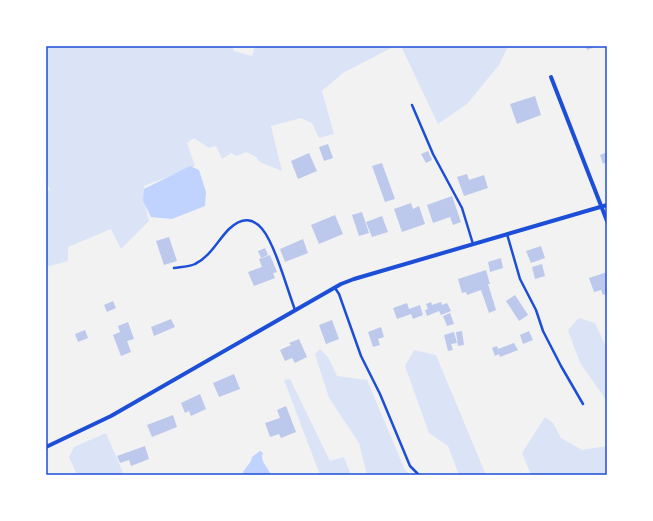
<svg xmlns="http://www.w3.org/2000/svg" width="653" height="521" font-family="Barlow,sans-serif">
	<rect width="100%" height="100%" fill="#f2f2f2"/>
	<!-- green -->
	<g fill="#dbe4f7">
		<polygon points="46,46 232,46 234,51 252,56 255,46 395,46 343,73 322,91 334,134 319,138 312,123 301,118 271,126 282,171 260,162 256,157 246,152 237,156 231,153 222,159 216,146 209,148 194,138 187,143 195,166 144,186 144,202 149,221 121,249 111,229 68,247 68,261 46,267 46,191 50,190 46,180"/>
		<polygon points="401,46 508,46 499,65 467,104 438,124"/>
		<polygon points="579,318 595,323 607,349 607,401 580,363 568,330"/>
		<polygon points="320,349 328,357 337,376 367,380 405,470 411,475 367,475 359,443 329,398 315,354"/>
		<polygon points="414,350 436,355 486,475 459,475 448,446 429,433 405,366"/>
		<polygon points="290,379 330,461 344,457 351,475 320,475 284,380"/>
		<polygon points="545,417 553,423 561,438 582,450 607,446 607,475 531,475 522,453"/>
		<polygon points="106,433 124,475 77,475 69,457 74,447"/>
	</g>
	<!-- water -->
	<g fill="#bfd3fe">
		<polygon points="190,166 199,170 206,192 205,206 172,219 151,217 143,201 144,189"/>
		<path d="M260 451 263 453C259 461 268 467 271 475H244L243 472 251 461 252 457Z"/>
	</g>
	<!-- building -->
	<g fill="#bdc9ec">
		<polygon points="586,46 597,46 587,50"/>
		<polygon points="535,96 541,115 517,124 510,104"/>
		<polygon points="328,144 333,158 324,161 319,147"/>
		<polygon points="428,151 432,160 426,163 421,154"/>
		<polygon points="607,152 607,162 603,164 600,155"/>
		<polygon points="309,153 317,171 298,179 291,161"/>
		<polygon points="382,163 395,199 385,202 372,166"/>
		<polygon points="467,174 469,180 484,175 488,188 464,196 457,177"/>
		<polygon points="452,196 461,222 453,225 450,217 433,223 427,205"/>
		<polygon points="411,203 413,209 419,206 425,224 402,232 394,209"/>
		<polygon points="362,212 369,233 359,236 352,215"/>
		<polygon points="335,215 343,234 319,244 311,225"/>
		<polygon points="382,216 388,232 372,237 366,222"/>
		<polygon points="169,237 177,261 164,265 156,241"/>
		<polygon points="303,239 308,253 285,262 280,249"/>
		<polygon points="541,246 545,258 531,263 526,251"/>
		<polygon points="265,248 268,255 261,258 258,251"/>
		<polygon points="270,255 277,272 273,273 275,278 254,286 248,272 262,267 259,259"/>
		<polygon points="501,258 503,268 490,272 488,262"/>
		<polygon points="542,264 545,276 535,279 532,267"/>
		<polygon points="486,270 490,284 488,284 496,310 489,313 481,290 467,295 466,292 462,293 458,279"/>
		<polygon points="607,272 607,294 603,295 601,290 594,292 589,278"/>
		<polygon points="515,295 528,315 519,321 506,301"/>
		<polygon points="113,301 116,308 107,312 104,305"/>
		<polygon points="431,302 432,305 441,302 442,305 447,303 451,311 441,315 439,311 427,316 425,310 428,309 426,304"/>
		<polygon points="407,303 409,309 420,305 423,315 413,319 411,314 397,319 393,308"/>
		<polygon points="450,313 454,324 447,326 443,316"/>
		<polygon points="171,319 175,327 154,336 151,327"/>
		<polygon points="332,320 339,339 326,344 319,325"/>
		<polygon points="128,322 134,339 127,341 131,352 121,356 113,335 120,332 118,326"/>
		<polygon points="381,327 384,337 378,339 380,345 373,347 368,332"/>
		<polygon points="85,330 88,338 78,342 75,334"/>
		<polygon points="462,331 464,345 458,346 456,332"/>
		<polygon points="529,331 533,340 523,344 520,335"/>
		<polygon points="454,332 457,343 451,344 453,350 448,351 444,335"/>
		<polygon points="299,339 307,357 295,363 292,358 285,361 280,350 291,345 289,343"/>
		<polygon points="514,343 518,350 500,357 499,354 495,356 492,348 497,346 498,349"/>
		<polygon points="234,374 240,389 219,397 213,383"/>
		<polygon points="200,394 206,409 191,416 189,411 185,413 181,403"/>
		<polygon points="286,406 296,432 281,438 279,434 270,437 265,423 280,418 277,410"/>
		<polygon points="173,415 177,427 152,437 147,425"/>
		<polygon points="145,446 149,459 131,466 129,460 120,463 117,456"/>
	</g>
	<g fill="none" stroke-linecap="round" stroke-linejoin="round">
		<!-- service -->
		<g stroke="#1d4ed8" stroke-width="2.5">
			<polyline points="412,105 433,154 462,208 473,244"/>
			<polyline points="507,234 520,279 536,310 543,331 561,366 583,404"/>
			<path d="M174 268C180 267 189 267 195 264 210 257 218 240 229 229 259 201 273 247 281 269 286 283 290 296 295 310"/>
			<polyline points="335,288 339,294 361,356 380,394 410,466 419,475"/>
		</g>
		<!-- minor -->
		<g stroke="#1d4ed8" stroke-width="4">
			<polyline points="551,77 607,221"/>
			<polyline points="46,447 111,416 341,284 354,279 607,205"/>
		</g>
	</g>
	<!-- border -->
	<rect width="653" height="521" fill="none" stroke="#ffffff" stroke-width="94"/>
	<rect x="47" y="47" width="559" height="427" fill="none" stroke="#1d4ed8" stroke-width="1.5"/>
</svg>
